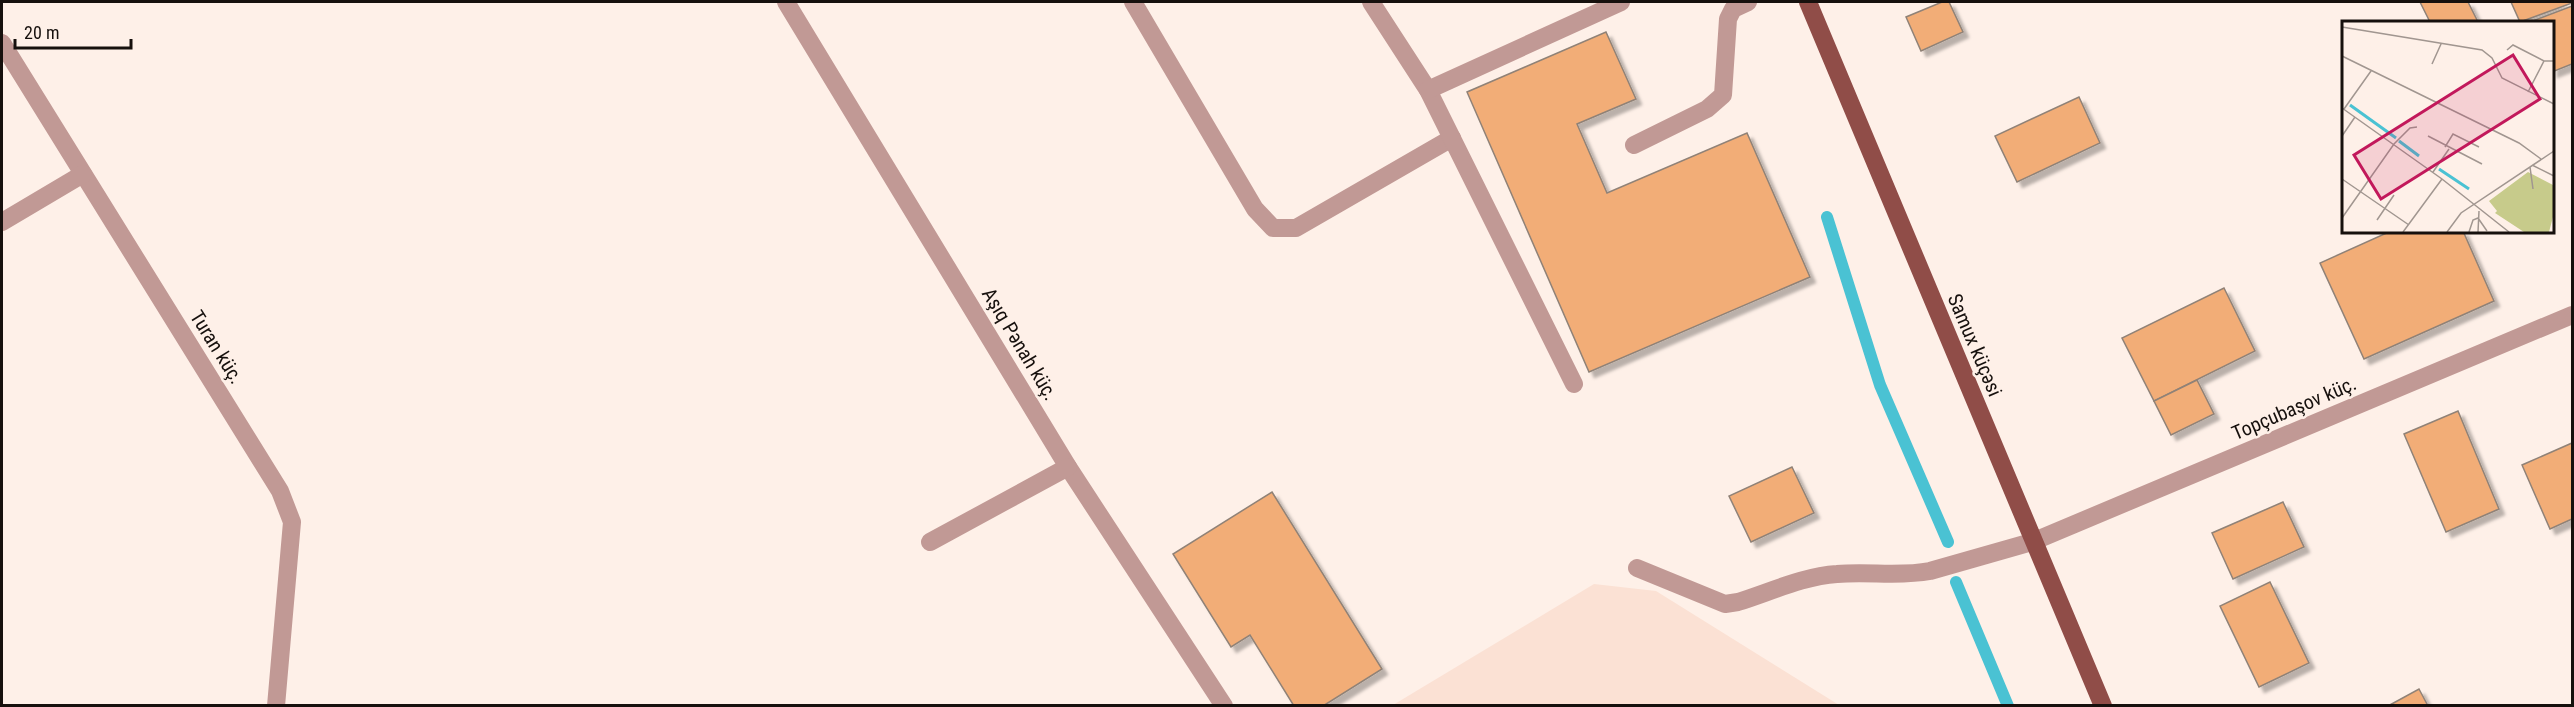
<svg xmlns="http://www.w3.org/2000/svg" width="2574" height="707" font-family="'Roboto Condensed',sans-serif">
	<defs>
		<filter id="shadow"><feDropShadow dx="5.5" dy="5.5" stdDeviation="1.5" flood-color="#0004"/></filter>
	</defs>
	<rect width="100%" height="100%" fill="#fef0e8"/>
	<!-- built -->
	<polygon fill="#fbe1d4" points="1594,584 1656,591 1839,705 1393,705"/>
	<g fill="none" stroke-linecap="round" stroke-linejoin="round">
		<!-- stream -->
		<g stroke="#4ac2d3" stroke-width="12">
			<polyline points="1827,217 1880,385 1948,542"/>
			<polyline points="1956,582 2008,706"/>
		</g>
	</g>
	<!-- building -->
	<g fill="#f2ad77" stroke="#908277" stroke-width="1.5" filter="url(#shadow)">
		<polygon points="1942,2 1949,2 1963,32 1921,51 1906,17"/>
		<polygon points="2420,2 2468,2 2478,22 2430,22"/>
		<polygon points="2511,2 2572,2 2572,3 2520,22"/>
		<polygon points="2572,6 2572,64 2552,72 2552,22 2530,22"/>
		<polygon points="1606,32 1636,99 1577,124 1607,193 1747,133 1810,277 1589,372 1467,92"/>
		<polygon points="2079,97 2100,143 2017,182 1995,136"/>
		<polygon points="2391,231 2463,231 2494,301 2364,359 2320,263"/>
		<polygon points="2224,288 2255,351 2154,401 2122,338"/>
		<polygon points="2197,380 2214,414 2171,435 2154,401"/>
		<polygon points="2458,411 2499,509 2446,532 2404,434"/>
		<polygon points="2572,443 2572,519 2550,529 2522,465"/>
		<polygon points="1792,467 1814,513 1751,542 1729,496"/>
		<polygon points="1272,492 1382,669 1323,706 1294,706 1250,635 1231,647 1173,554"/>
		<polygon points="2283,502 2304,547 2233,579 2212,533"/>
		<polygon points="2270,582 2309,663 2259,687 2220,606"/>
		<polygon points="2419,689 2428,706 2388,706"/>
	</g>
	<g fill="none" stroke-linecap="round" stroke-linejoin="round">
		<!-- minor -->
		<g stroke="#c19995" stroke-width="18">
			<polyline points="786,2 1068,467 1224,706"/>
			<polyline points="1133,2 1255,209 1273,228 1296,228 1452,138"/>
			<polyline points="1371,2 1428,90 1574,384"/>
			<polyline points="2,43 280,491 292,522 276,706"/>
			<polyline points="1428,90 1621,2"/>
			<polyline points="1634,145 1707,109 1723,95 1728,19 1733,9 1748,2"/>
			<polyline points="2,222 83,174"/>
			<polyline points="930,542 1068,467"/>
			<path d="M1637 568 1725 604 1738 602C1770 592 1804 576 1837 574 1868 571 1899 577 1930 571L2032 542 2572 315"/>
		</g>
		<!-- major -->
		<polyline stroke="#904d48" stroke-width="18" points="1808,2 2103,706"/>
	</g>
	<g text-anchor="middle" stroke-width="5" stroke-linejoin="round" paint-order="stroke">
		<!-- street labels -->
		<g font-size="20" fill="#16100d" stroke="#fef0e8">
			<text transform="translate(1020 344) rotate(59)" y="7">Aşıq Pənah küç.</text>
			<text transform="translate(1975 345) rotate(67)" y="7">Samux küçəsi</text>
			<text transform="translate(217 347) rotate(58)" y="7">Turan küç.</text>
			<text transform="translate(2294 408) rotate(-23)" y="7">Topçubaşov küç.</text>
		</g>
	</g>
	<!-- overview -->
	<g transform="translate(2342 21)">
		<rect width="212" height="212" fill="#fef0e8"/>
		<path d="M186 151 211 164V196L207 211H182L153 192 155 190 147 180Z" fill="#c7cb8b"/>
		<path fill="none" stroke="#4ac2d3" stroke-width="3" d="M8 84 54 117M57 120 77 135M97 148 127 168"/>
		<path fill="none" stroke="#a19690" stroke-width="1.5" d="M0 6 140 29 150 37 160 57 212 83M165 29 171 24 202 40M0 35 177 122 199 138M90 43 99 23M186 71 202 40H212M0 87 100 158 167 211M2 88 29 50M0 115 13 96M86 115 140 143M103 126 111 113 137 126M190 144 212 155M188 146 191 168M91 151 107 128M0 158 67 204M0 197 52 123 68 107 75 106M35 199 52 174M61 211 100 158M105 211 119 192 212 130M127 211 131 199 136 197 145 210M136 211 137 190"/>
		<path fill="#c2185b" fill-opacity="0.15" stroke="#c2185b" stroke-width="3" d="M171 34 198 78 39 178 12 134Z"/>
		<rect width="212" height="212" fill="none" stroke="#16100d" stroke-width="3"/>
	</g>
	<!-- border -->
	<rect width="2574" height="707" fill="none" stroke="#16100d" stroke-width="6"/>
	<!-- scale -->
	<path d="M15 39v9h116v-9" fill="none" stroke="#16100d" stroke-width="3"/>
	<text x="24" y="39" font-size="18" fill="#16100d" stroke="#fef0e8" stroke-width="4.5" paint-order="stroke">20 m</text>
</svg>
